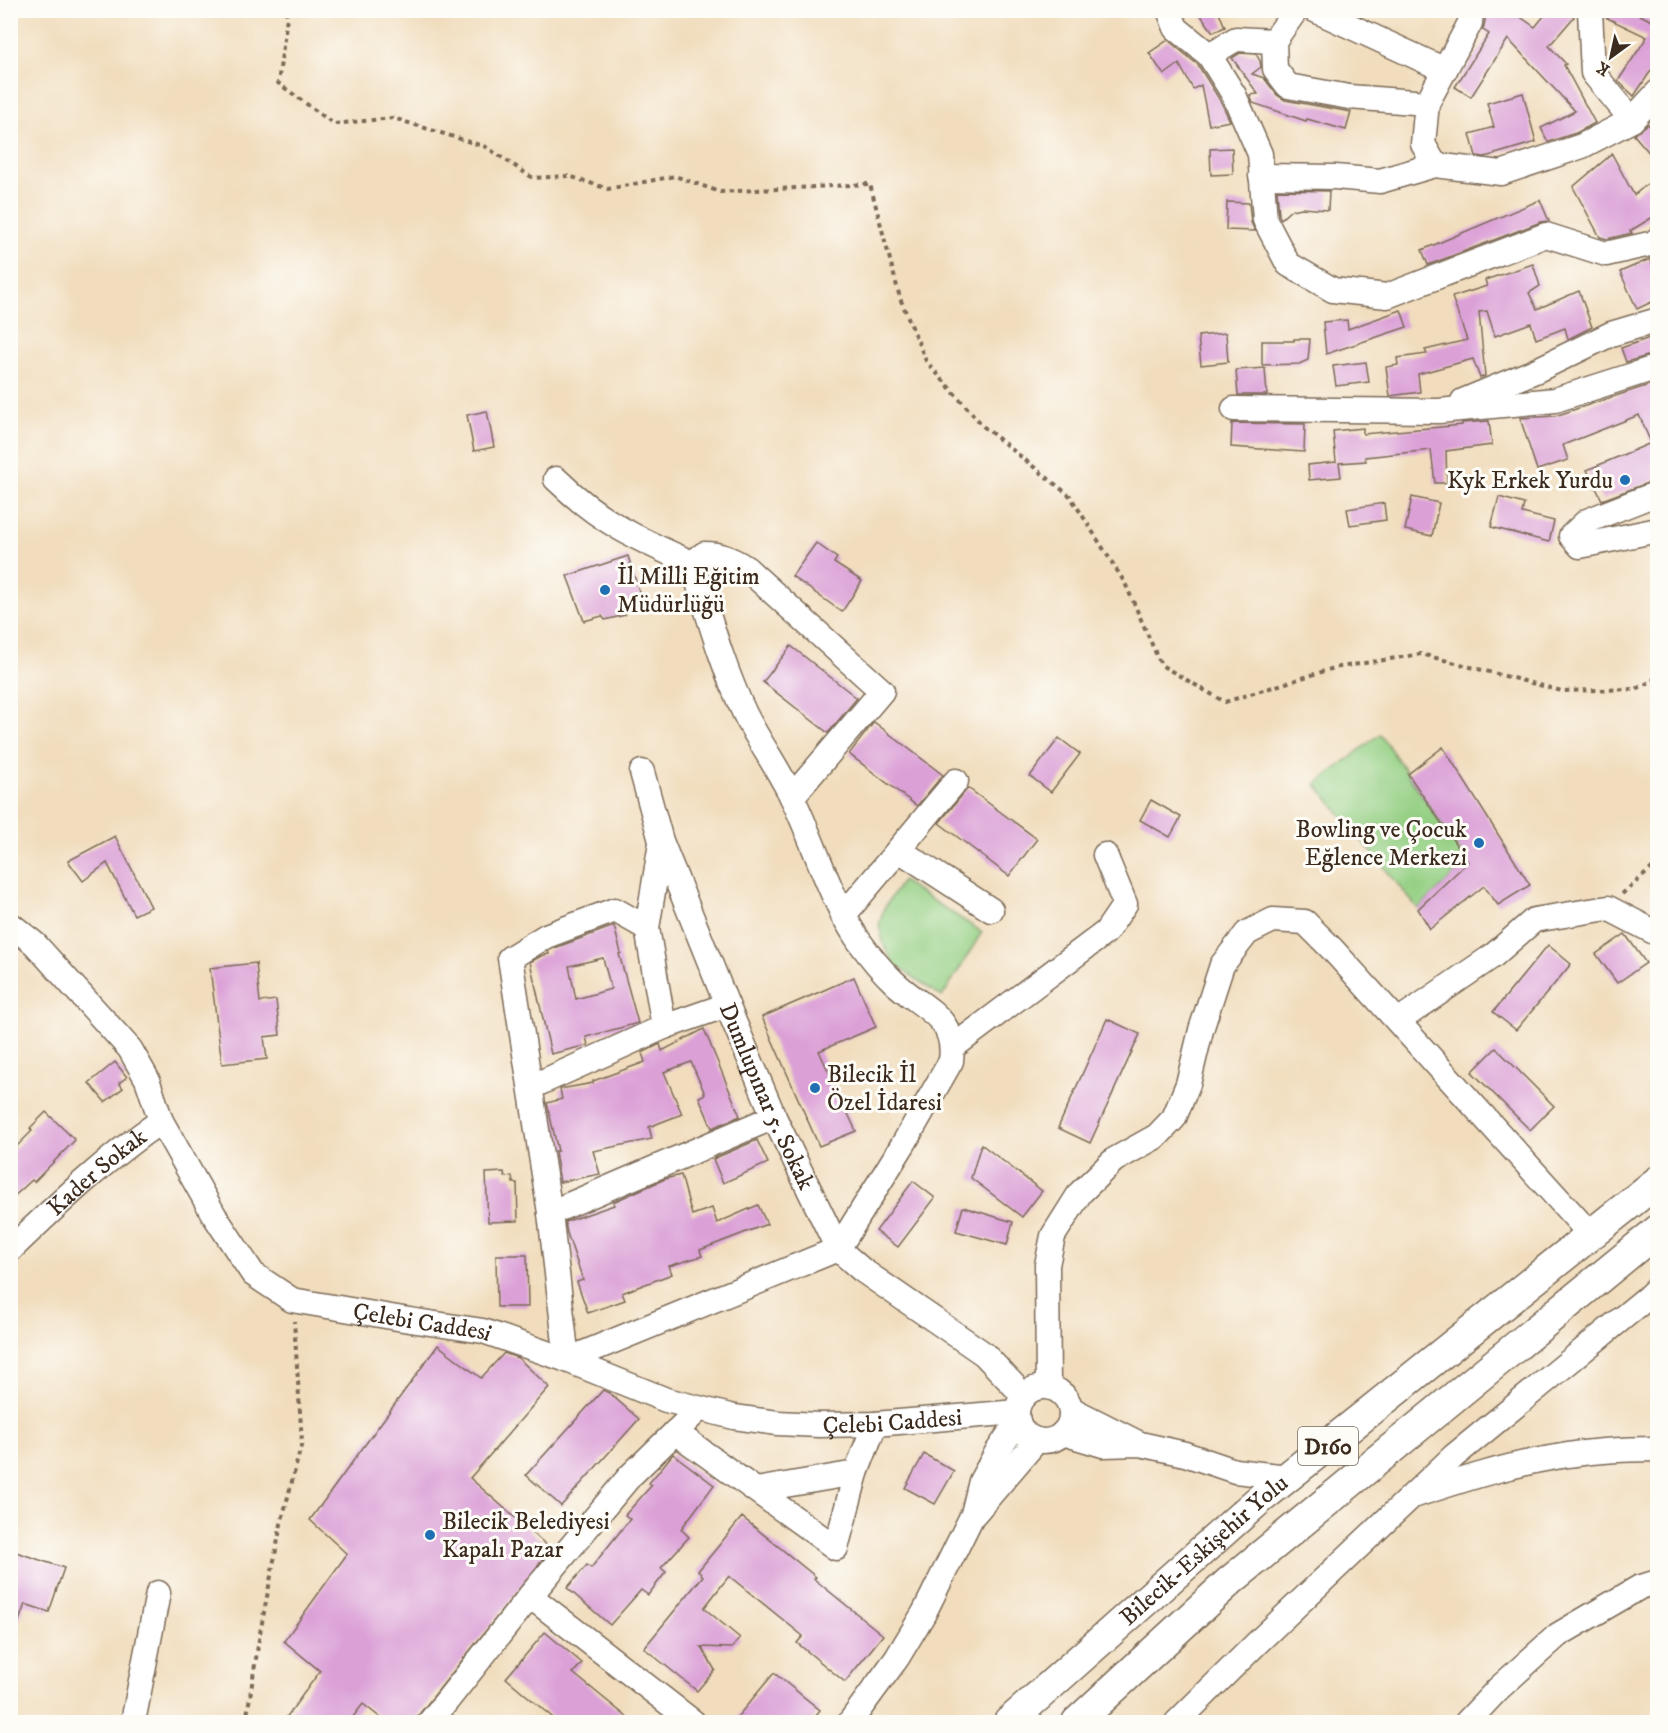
<svg xmlns="http://www.w3.org/2000/svg" width="1668" height="1733" font-family="'IM FELL DW Pica',serif">
	<rect width="100%" height="100%" fill="#fdfcf7"/>
	<filter id="ink" filterUnits="userSpaceOnUse"><feTurbulence type="fractalNoise" baseFrequency=".0167" numOctaves="2"/><feDisplacementMap in="SourceGraphic" scale="12" xChannelSelector="R" yChannelSelector="G"/><feConvolveMatrix kernelMatrix="1 2 1 2 8 2 1 2 1" color-interpolation-filters="sRGB"/></filter>
	<filter id="wash" filterUnits="userSpaceOnUse"><feTurbulence type="fractalNoise" baseFrequency=".008" numOctaves="4" result="noise"/><feDisplacementMap in="SourceGraphic" scale="24" xChannelSelector="R" yChannelSelector="G"/><feGaussianBlur stdDeviation="1.35" result="paint"/><feColorMatrix in="noise" values="0 0 0 0 0 0 0 0 0 0 0 0 0 0 0 0 0 1.4 0 .05"/><feComposite in="paint" operator="in"/></filter>
	<g filter="url(#wash)">
		<rect width="100%" height="100%" fill="#f1ddbd"/>
		<!-- green -->
		<g fill="#96d085" stroke="#687d52" stroke-width="1.5">
			<polygon points="1380,734 1468,862 1418,909 1316,784"/>
			<polygon points="902,881 982,932 942,997 894,964 884,946 879,925 884,908"/>
		</g>
		<g id="blocks">
			<!-- building -->
			<g fill="#dba1d7" fill-rule="evenodd">
				<polygon points="1197,10 1218,10 1225,27 1213,32"/>
				<polygon points="1485,10 1510,10 1535,27 1549,10 1567,10 1574,17 1549,46 1566,64 1564,65 1595,123 1576,133 1548,142 1541,128 1575,111 1508,39 1471,97 1455,87 1489,34 1483,30 1486,16"/>
				<polygon points="1604,10 1630,10 1656,23 1658,20 1658,60 1634,96 1618,81 1647,37 1605,17"/>
				<polygon points="1168,40 1198,65 1221,102 1230,121 1209,125 1201,85 1193,89 1179,64 1164,75 1149,53"/>
				<polygon points="1240,53 1256,54 1260,61 1261,67 1252,74 1264,78 1277,95 1285,100 1351,112 1346,130 1307,119 1306,121 1253,103 1250,95 1258,94 1232,58"/>
				<polygon points="1523,93 1536,142 1485,157 1476,156 1470,134 1494,127 1487,103"/>
				<polygon points="1658,122 1658,163 1634,135 1648,124 1651,128"/>
				<polygon points="1232,148 1233,174 1211,175 1210,149"/>
				<polygon points="1612,154 1634,195 1658,175 1658,214 1630,231 1632,233 1607,239 1600,237 1573,187"/>
				<polygon points="1277,190 1329,191 1328,210 1302,208 1291,210 1281,219 1279,215"/>
				<polygon points="1540,200 1549,221 1541,222 1428,265 1422,250"/>
				<polygon points="1227,202 1249,203 1251,222 1255,231 1226,230"/>
				<polygon points="1650,259 1658,276 1658,299 1637,309 1620,272"/>
				<polygon points="1533,264 1540,286 1529,293 1537,309 1579,291 1592,327 1568,339 1565,328 1536,339 1531,323 1495,336 1487,311 1479,312 1485,376 1480,378 1473,359 1418,374 1420,392 1390,396 1386,367 1398,365 1397,358 1427,354 1425,350 1467,340 1452,297 1487,286 1485,280"/>
				<polygon points="1401,310 1407,327 1326,354 1323,322 1347,320 1348,329"/>
				<polygon points="1226,333 1228,362 1201,365 1198,336"/>
				<polygon points="1658,335 1658,353 1626,362 1621,348"/>
				<polygon points="1294,339 1310,339 1308,360 1299,364 1262,365 1262,341 1294,341"/>
				<polygon points="1366,362 1369,382 1336,386 1333,366"/>
				<polygon points="1265,368 1267,395 1238,395 1236,370"/>
				<polygon points="1658,382 1658,479 1602,500 1587,470 1651,443 1639,415 1563,445 1568,460 1537,470 1520,418 1555,416"/>
				<polygon points="487,411 494,447 474,451 467,415"/>
				<polygon points="1489,421 1492,445 1446,451 1447,483 1435,483 1431,450 1365,457 1366,461 1339,463 1341,477 1309,480 1308,465 1336,462 1333,431 1363,428 1363,434 1462,425 1462,423"/>
				<polygon points="1232,423 1305,424 1304,452 1231,447"/>
				<polygon points="1412,497 1439,503 1432,536 1405,530"/>
				<polygon points="1499,497 1524,504 1522,513 1554,521 1549,542 1491,527"/>
				<polygon points="1384,503 1386,520 1350,525 1347,509"/>
				<polygon points="816,543 837,558 834,563 862,581 842,612 792,576"/>
				<polygon points="628,556 643,604 627,609 625,615 605,620 602,616 584,621 567,576"/>
				<polygon points="791,646 857,698 828,733 763,682"/>
				<polygon points="874,722 943,775 917,806 849,754"/>
				<polygon points="1059,738 1080,754 1051,792 1030,776"/>
				<polygon points="1443,747 1530,885 1498,905 1484,886 1430,929 1418,909 1468,862 1408,774"/>
				<polygon points="968,788 1037,839 1009,876 939,823"/>
				<polygon points="1151,800 1181,817 1170,837 1140,820"/>
				<polygon points="115,836 151,907 134,915 107,863 83,881 68,861"/>
				<path d="M614 926 621 953 619 954 638 1023 586 1037 588 1045 551 1054 530 962 541 956 549 954 548 951 552 949ZM603 958 611 989 576 999 569 966Z"/>
				<polygon points="1625,934 1646,963 1617,983 1596,954"/>
				<polygon points="1548,945 1571,964 1516,1030 1493,1012"/>
				<polygon points="256,963 260,1002 276,1000 280,1035 264,1037 267,1059 222,1064 210,968"/>
				<polygon points="854,977 876,1027 819,1051 856,1131 819,1146 762,1017"/>
				<polygon points="1107,1019 1140,1034 1090,1143 1058,1128"/>
				<polygon points="704,1029 740,1116 712,1128 699,1097 705,1094 691,1062 664,1072 682,1114 649,1127 652,1139 593,1151 600,1174 560,1182 555,1151 558,1151 547,1103 562,1099 560,1089 593,1083 593,1081 645,1062 642,1053 660,1044 662,1051"/>
				<polygon points="1496,1048 1554,1106 1530,1130 1472,1072"/>
				<polygon points="115,1062 127,1077 119,1083 123,1088 105,1102 89,1083"/>
				<polygon points="46,1112 75,1140 34,1182 32,1180 10,1200 10,1153 32,1131 30,1128"/>
				<polygon points="757,1140 768,1163 723,1183 713,1159"/>
				<polygon points="981,1144 1042,1191 1022,1217 971,1178"/>
				<polygon points="504,1172 505,1177 512,1176 513,1183 517,1183 518,1221 488,1222 486,1173"/>
				<polygon points="681,1175 692,1215 712,1208 717,1223 758,1205 767,1224 700,1250 702,1256 669,1266 672,1274 622,1293 625,1300 588,1313 577,1282 583,1280 567,1233 565,1222 614,1205 613,1202 665,1179"/>
				<polygon points="913,1181 935,1198 898,1247 876,1231"/>
				<polygon points="963,1207 1013,1222 1007,1245 956,1231"/>
				<polygon points="496,1255 527,1255 528,1307 497,1307"/>
				<polygon points="438,1345 481,1378 504,1353 518,1358 549,1387 470,1478 551,1549 413,1722 386,1722 363,1704 349,1722 283,1722 320,1671 284,1641 347,1554 310,1520"/>
				<polygon points="603,1390 609,1393 639,1419 561,1506 526,1475"/>
				<polygon points="673,1454 714,1485 681,1529 689,1537 661,1568 666,1572 648,1595 641,1590 610,1625 567,1588 587,1565 591,1568 630,1519 625,1515 652,1485 649,1483"/>
				<polygon points="924,1454 954,1471 935,1504 905,1488"/>
				<polygon points="742,1517 816,1577 814,1579 883,1635 845,1682 797,1643 803,1636 729,1576 704,1608 740,1638 732,1648 701,1647 715,1670 697,1691 644,1648 703,1576 698,1571"/>
				<polygon points="10,1550 64,1568 49,1612 25,1604 13,1638 10,1638"/>
				<polygon points="545,1632 582,1663 573,1673 633,1722 558,1722 506,1678"/>
				<polygon points="774,1673 820,1710 811,1722 733,1722"/>
			</g>
		</g>
	</g>
	<g filter="url(#ink)">
		<use href="#blocks" fill-opacity="0" stroke="#7b6956" stroke-width="1.5"/>
		<g fill="none" stroke-linecap="round" stroke-linejoin="round">
			<defs>
				<g id="minor">
					<polyline points="1169,10 1176,28 1209,55 1234,95 1260,154 1265,220 1288,264 1333,290 1387,296 1546,235 1606,254 1654,243 1658,239"/>
					<polyline points="1296,10 1274,41 1275,69 1288,86 1349,97 1427,103"/>
					<polyline points="1315,10 1445,70"/>
					<polyline points="1471,10 1470,23 1427,103 1423,144 1435,165 1501,173 1582,146 1632,120 1658,92"/>
					<polyline points="1590,10 1593,73 1632,120"/>
					<polyline points="1209,55 1236,39 1274,41"/>
					<polyline points="1261,176 1335,177 1380,181 1435,165"/>
					<polyline points="1463,401 1535,371 1611,334 1658,320"/>
					<polyline points="1234,409 1439,411 1555,400 1658,367"/>
					<path d="M556 479C600 522 637 539 692 563 708 613 722 666 745 714 759 742 778 768 792 797 815 844 829 897 859 941 869 955 881 970 894 982 922 1009 957 1016 951 1061L904 1143 838 1249 567 1360 550 1213 510 958 546 936 615 910 647 928"/>
					<polyline points="1658,493 1587,521 1571,536 1580,546 1658,530"/>
					<path d="M692 563 704 554C720 554 732 559 746 568L882 691 792 797"/>
					<path id="s1" d="M642 772 661 841 727 1005 774 1117 838 1249 862 1270 984 1354 1024 1396"/>
					<polyline points="661,843 647,928 664,1027"/>
					<polyline points="899,850 991,910"/>
					<polyline points="843,916 956,781"/>
					<path id="s2" d="M10 924 35 944 130 1049 147 1079 161 1121 214 1215 253 1274 292 1300 403 1319 483 1331 567 1360 666 1400 734 1417 778 1423 819 1425 875 1424 1017 1412"/>
					<polyline points="1398,1021 1494,955 1534,920 1608,908 1658,934"/>
					<polyline points="953,1047 1106,932 1125,904 1105,855"/>
					<polyline points="531,1087 664,1027 727,1005"/>
					<polyline points="550,1213 774,1117"/>
					<path id="s3" d="M10 1250C58 1204 105 1159 161 1121"/>
					<polyline points="1048,1387 1047,1265 1053,1236 1080,1193 1114,1160 1157,1136 1174,1118 1188,1084 1201,1030 1222,965 1247,933 1273,920 1305,922 1333,950 1591,1235"/>
					<circle cx="1044" cy="1414" r="27"/>
					<polyline points="1071,1409 1138,1443"/>
					<polyline points="675,1432 836,1548 856,1473 875,1424"/>
					<polyline points="1063,1433 1103,1445 1140,1444 1185,1454 1235,1471 1288,1477"/>
					<polyline points="756,1490 856,1473"/>
					<path d="M1416 1495C1462 1480 1508 1465 1556 1457 1589 1451 1624 1449 1658 1449"/>
					<polyline points="975,1513 1037,1440"/>
					<polyline points="530,1596 693,1722"/>
					<polyline points="133,1722 158,1593"/>
					<polyline points="430,1722 530,1596 630,1476 699,1409"/>
					<polyline points="850,1722 897,1658 924,1613 973,1514 981,1481 997,1452 1018,1421"/>
					<polyline points="1177,1722 1260,1640 1454,1456 1648,1297 1658,1287"/>
					<polyline points="1467,1722 1498,1689 1558,1635 1640,1587 1658,1582"/>
				</g>
				<g id="major">
					<path id="s4" d="M1009 1722 1260 1499 1658 1181"/>
					<polyline points="1077,1722 1230,1581 1658,1230"/>
				</g>
			</defs>
			<!-- minor casing -->
			<use href="#minor" stroke="#7b6956" stroke-width="27"/>
			<!-- major casing -->
			<use href="#major" stroke="#7b6956" stroke-width="33"/>
			<!-- path -->
			<g stroke="#7b6956" stroke-width="4" stroke-dasharray="4.5 4.5" stroke-linecap="butt">
				<polyline points="286,10 287,17 278,83 334,124 393,118 486,147 533,178 569,176 608,189 675,176 720,192 870,184 900,298 926,361 984,427 1070,496 1125,583 1161,665 1225,702 1334,668 1421,654 1562,691 1636,689 1652,681 1658,674"/>
				<polyline points="1622,894 1658,863"/>
				<polyline points="246,1722 260,1633 281,1524 302,1442 294,1321"/>
			</g>
			<!-- minor -->
			<use href="#minor" stroke="#fff" stroke-width="24"/>
			<!-- major -->
			<use href="#major" stroke="#fff" stroke-width="30"/>
		</g>
	</g>
	<!-- markers -->
	<g fill="#1f6fb2" stroke="#fdfcf7" stroke-width="2">
		<circle cx="1625" cy="480" r="6"/>
		<circle cx="605" cy="590" r="6"/>
		<circle cx="1479" cy="843" r="6"/>
		<circle cx="815" cy="1088" r="6"/>
		<circle cx="430" cy="1535" r="6"/>
	</g>
	<g text-anchor="middle" stroke-width="6" stroke-linejoin="round" paint-order="stroke">
		<!-- shield labels -->
		<rect fill="#fdfcf7" stroke="#75695f" stroke-width="1.5" x="1298" y="1427" width="60" height="38" rx="4.5"/>
		<g font-size="22" font-weight="bold" fill="#3b2a1e">
			<text x="1328" y="1454">D160</text>
		</g>
		<!-- poi labels -->
		<g font-size="24" fill="#3b2a1e" stroke="#fdfcf7" text-anchor="start">
			<text x="1613" y="488" text-anchor="end">Kyk Erkek Yurdu</text>
			<text x="617" y="584">İl Milli Eğitim<tspan x="617" dy="28">Müdürlüğü</tspan></text>
			<text x="1467" y="837" text-anchor="end">Bowling ve Çocuk<tspan x="1467" dy="28">Eğlence Merkezi</tspan></text>
			<text x="827" y="1082">Bilecik İl<tspan x="827" dy="28">Özel İdaresi</tspan></text>
			<text x="442" y="1529">Bilecik Belediyesi<tspan x="442" dy="28">Kapalı Pazar</tspan></text>
		</g>
		<!-- street labels -->
		<g font-size="24" fill="#3b2a1e" stroke="#fdfcf7">
			<text dy="8" stroke="none"><textPath href="#s1" startOffset="348">Dumlupınar 5. Sokak</textPath></text>
			<text dy="8" stroke="none"><textPath href="#s3" startOffset="117">Kader Sokak</textPath></text>
			<text dy="8" stroke="none"><textPath href="#s2" startOffset="610">Çelebi Caddesi</textPath></text>
			<text dy="8" stroke="none"><textPath href="#s2" startOffset="1096">Çelebi Caddesi</textPath></text>
			<text dy="8" stroke="none"><textPath href="#s4" startOffset="260">Bilecik-Eskişehir Yolu</textPath></text>
		</g>
	</g>
	<!-- margin -->
	<rect width="1668" height="1733" fill="none" stroke="#fdfcf7" stroke-width="36"/>
	<!-- north arrow -->
	<g transform="translate(1611 57) rotate(213)" stroke="#fdfcf7" stroke-width="4.5" paint-order="stroke">
	<path d="M0-4.5L10 22L0 15L-10 22Z" fill="#3b2a1e"/>
	<text y="-9" font-size="16" font-weight="bold" text-anchor="middle" fill="#3b2a1e">K</text>
	</g>
</svg>
